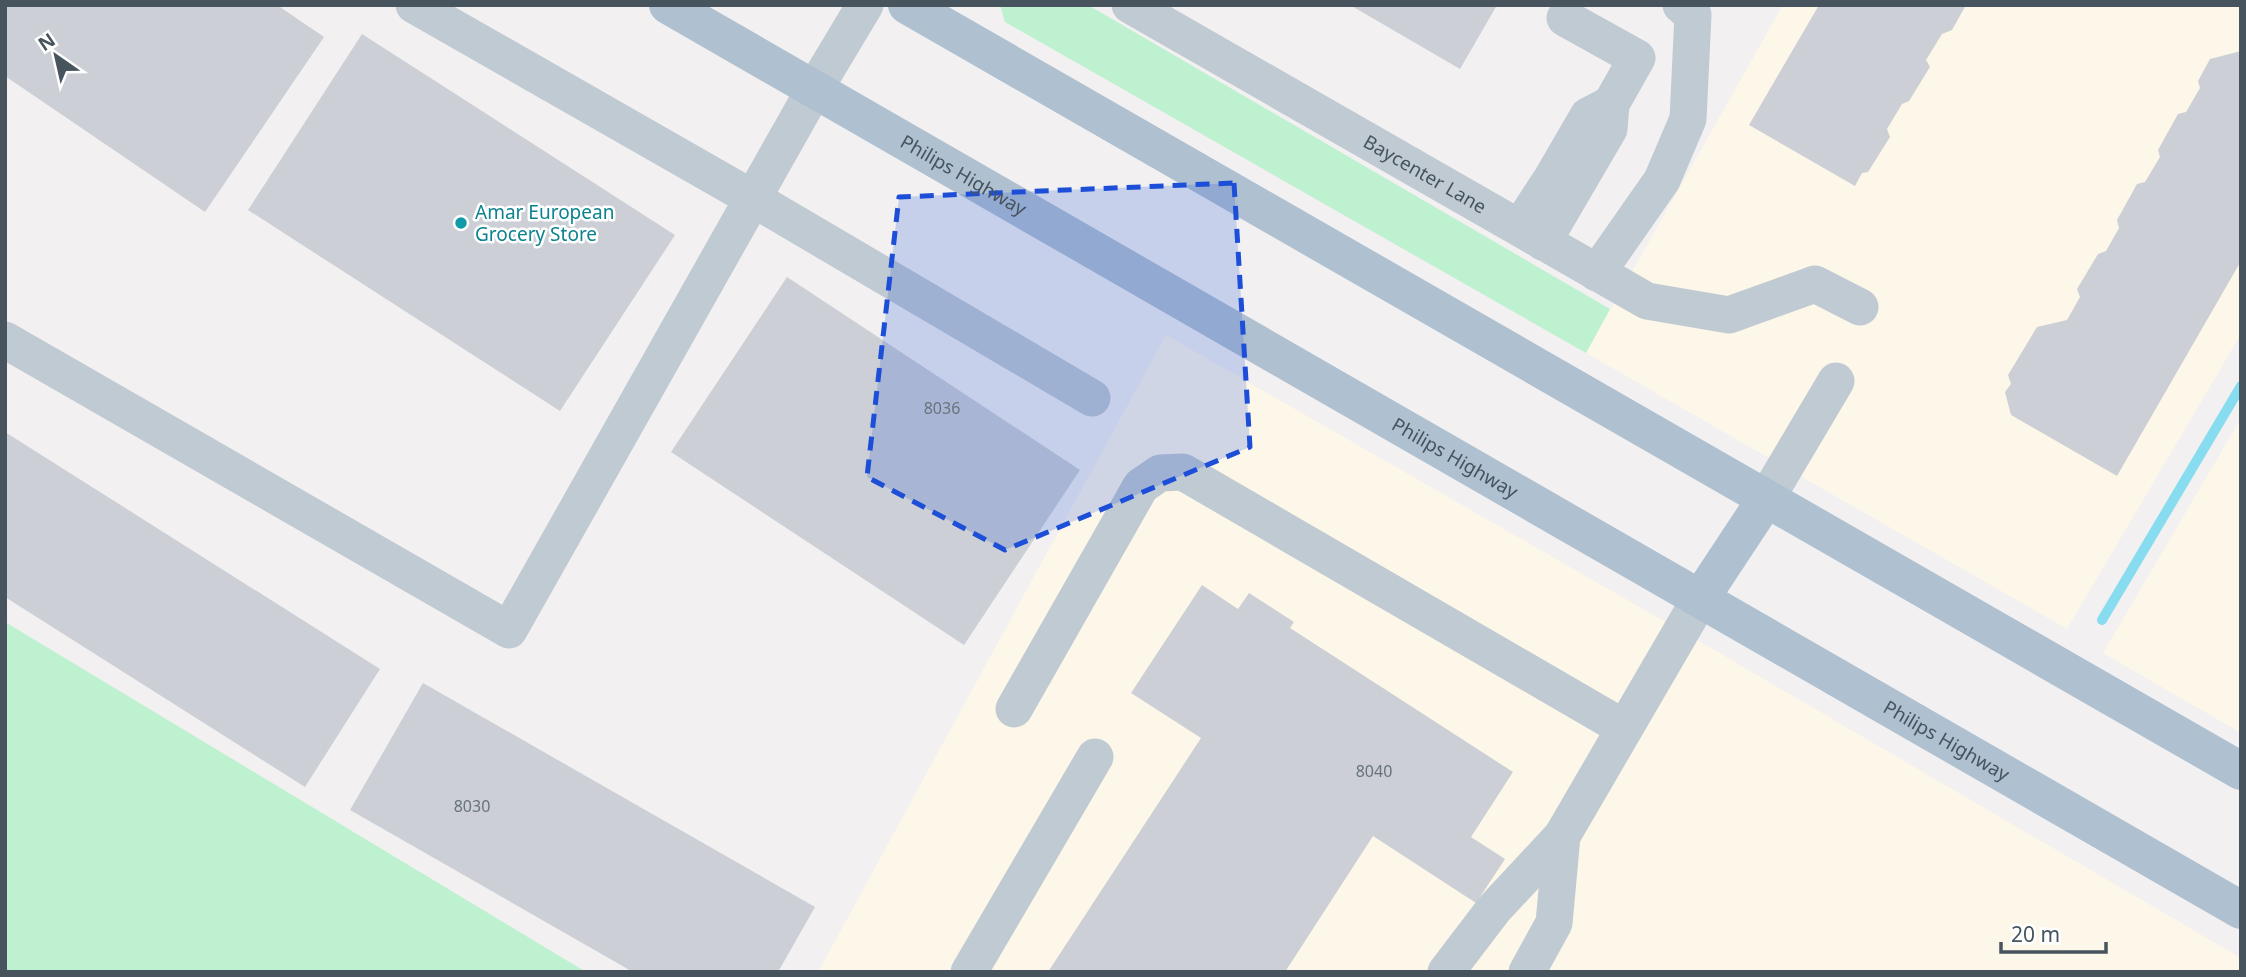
<svg xmlns="http://www.w3.org/2000/svg" width="2246" height="977" font-family="'Noto Sans',sans-serif">
	<rect width="100%" height="100%" fill="#f2f0f0"/>
	<!-- commercial -->
	<g fill="#fdf7e9">
		<polygon points="1783,5 2241,5 2241,334 2067,629 1586,353"/>
		<polygon points="1166,335 1704,644 2241,958 2241,972 818,972"/>
		<polygon points="2241,418 2241,733 2103,653"/>
	</g>
	<!-- green -->
	<g fill="#bdf1d0">
		<polygon points="1000,5 1088,5 1610,309 1586,353 1005,22"/>
		<polygon points="5,622 586,972 5,972"/>
	</g>
	<g fill="none" stroke-linecap="round" stroke-linejoin="round">
		<!-- stream -->
		<polyline stroke="#88dcf0" stroke-width="10" points="2102,620 2241,386"/>
	</g>
	<!-- building -->
	<g fill="#cccfd5">
		<polygon points="5,5 277,5 324,37 205,212 5,76"/>
		<polygon points="1350,5 1497,5 1460,69"/>
		<polygon points="1819,5 1966,5 1952,30 1942,34 1926,60 1930,67 1909,101 1902,104 1887,129 1890,137 1868,172 1862,173 1855,186 1749,125"/>
		<polygon points="362,34 675,235 560,411 248,210"/>
		<polygon points="2241,51 2241,261 2117,476 2011,415 2005,392 2011,384 2008,375 2037,327 2067,320 2080,297 2077,289 2098,254 2106,251 2119,228 2117,220 2137,184 2145,182 2160,157 2158,150 2178,114 2186,112 2200,88 2198,81 2210,59"/>
		<polygon points="787,277 1080,470 964,645 671,452"/>
		<polygon points="5,432 380,669 305,787 5,597"/>
		<polygon points="1202,585 1238,609 1249,593 1294,622 1290,628 1513,772 1471,837 1505,859 1476,903 1373,836 1285,972 1048,972 1201,738 1131,693"/>
		<polygon points="423,683 815,907 778,972 633,972 350,810"/>
	</g>
	<g fill="none" stroke-linecap="round" stroke-linejoin="round">
		<!-- minor -->
		<g stroke="#c0cad2" stroke-width="37">
			<polyline points="414,5 752,198 1092,398"/>
			<path id="s1" d="M1130 5 1647 301 1729 315 1815 284 1860 307"/>
			<polyline points="1565,18 1637,58 1611,104"/>
			<polyline points="1520,227 1552,178 1588,116 1611,104 1609,129 1543,242"/>
			<polyline points="1597,273 1662,180 1688,119 1693,15 1681,5"/>
			<polyline points="5,340 509,630 814,90 865,5"/>
			<polyline points="1766,499 1836,381"/>
			<polyline points="1014,709 1141,486 1160,473 1183,472 1624,728"/>
			<polyline points="969,972 1095,757"/>
			<polyline points="1446,972 1494,909 1562,836"/>
			<polyline points="1527,972 1554,923 1562,836 1700,599"/>
		</g>
		<!-- major -->
		<g stroke="#afc0d0" stroke-width="38">
			<path id="s2" d="M668 5 2241 910"/>
			<polyline points="907,5 2241,771"/>
			<polyline points="1700,599 1766,499"/>
		</g>
	</g>
	<!-- marked area -->
	<path fill="#1d4ed8" fill-opacity="0.2" stroke="#1d4ed8" stroke-width="5" stroke-dasharray="14 9" stroke-linejoin="round" d="M1234 183 1250 447 1005 550 867 477 899 197Z"/>
	<!-- markers -->
	<circle fill="#0f9aa8" stroke="#fff" stroke-width="2.5" cx="461" cy="223" r="7"/>
	<g text-anchor="middle" stroke-width="5" stroke-linejoin="round" paint-order="stroke">
		<!-- number labels -->
		<g font-size="16" fill="#68737c">
			<text x="942" y="414">8036</text>
			<text x="1374" y="777">8040</text>
			<text x="472" y="812">8030</text>
		</g>
		<!-- street labels -->
		<g font-size="19" fill="#47545e" stroke="#fff">
			<text dy="7" stroke="none"><textPath href="#s1" startOffset="340">Baycenter Lane</textPath></text>
			<text dy="7" stroke="none"><textPath href="#s2" startOffset="341">Philips Highway</textPath></text>
			<text dy="7" stroke="none"><textPath href="#s2" startOffset="908">Philips Highway</textPath></text>
			<text dy="7" stroke="none"><textPath href="#s2" startOffset="1475">Philips Highway</textPath></text>
		</g>
		<!-- culture labels -->
		<g font-size="19" fill="#0d838f" stroke="#fff" text-anchor="start">
			<text x="475" y="219">Amar European<tspan x="475" dy="22">Grocery Store</tspan></text>
		</g>
	</g>
	<!-- border -->
	<rect width="2246" height="977" fill="none" stroke="#47545e" stroke-width="14"/>
	<!-- north arrow -->
	<g transform="translate(56 56) rotate(326)" stroke="#ffffff" stroke-width="5" paint-order="stroke">
	<path d="M0-5L12 26L0 18L-12 26Z" fill="#47545e"/>
	<text y="-10" font-size="19" font-weight="bold" text-anchor="middle" fill="#47545e">N</text>
	</g>
	<!-- scale -->
	<path d="M2001 942v10h105v-10" fill="none" stroke="#47545e" stroke-width="3.5"/>
	<text x="2011" y="942" font-size="21" fill="#47545e" stroke="#ffffff" stroke-width="5" paint-order="stroke">20 m</text>
</svg>
